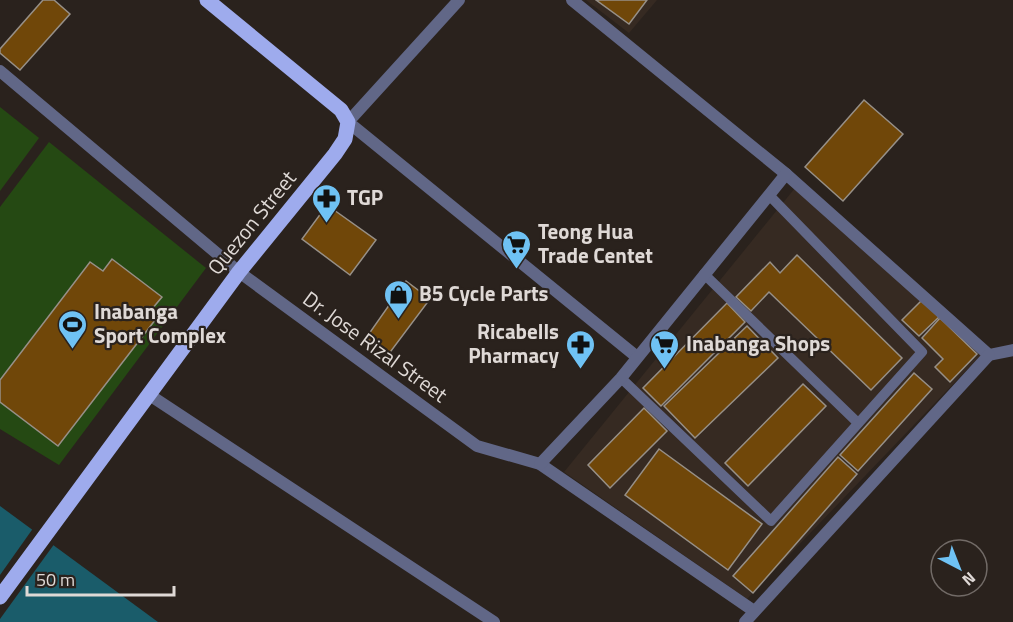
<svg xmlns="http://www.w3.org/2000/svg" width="1013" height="622" font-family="'Titillium Web',sans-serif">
	<rect width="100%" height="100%" fill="#2a221d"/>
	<!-- built -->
	<g fill="#362a22">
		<polygon points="586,0 657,0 629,33"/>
		<polygon points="795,188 982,354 747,599 564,472"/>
	</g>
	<!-- green -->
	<g fill="#254913">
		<polygon points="0,107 39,138 0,191"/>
		<polygon points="49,142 206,268 59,465 0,429 0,207"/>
	</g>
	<!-- water -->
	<polygon fill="#1a5c6a" points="0,506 158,622 0,622"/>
	<!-- pier -->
	<polygon fill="#2a221d" points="34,527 55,543 0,619 0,575"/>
	<!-- building -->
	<g fill="#704709" stroke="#979088" stroke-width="1.5">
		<polygon points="43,0 54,0 70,14 20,70 0,53 0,49"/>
		<polygon points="596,0 647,0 629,24"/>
		<polygon points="864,100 903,134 843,201 805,167"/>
		<polygon points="327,205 376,240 350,275 302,239"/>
		<polygon points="797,255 902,358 871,390 769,292 751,311 736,297 770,262 780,273"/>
		<polygon points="112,259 162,297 152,309 159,315 58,446 0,402 0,380 90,262 103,271"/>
		<polygon points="406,281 430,299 388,355 366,338"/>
		<polygon points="922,300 939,317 919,336 902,320"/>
		<polygon points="727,303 745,322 661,406 643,388"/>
		<polygon points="940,318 977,354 950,382 935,367 943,359 922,338"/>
		<polygon points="747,326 778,358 695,438 664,406"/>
		<polygon points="914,373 932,389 858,471 840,455"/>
		<polygon points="803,384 826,406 748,486 725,463"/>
		<polygon points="644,408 667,431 610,488 588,465"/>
		<polygon points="659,449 762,524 728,570 625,495"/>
		<polygon points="838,457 857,474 753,593 733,576"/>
	</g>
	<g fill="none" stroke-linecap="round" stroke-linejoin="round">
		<!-- service -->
		<g stroke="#616787" stroke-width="10">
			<polyline points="704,274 858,423"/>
			<polyline points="621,378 771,521 922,352 769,195"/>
		</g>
		<!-- minor -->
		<g stroke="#616787" stroke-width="12">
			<polyline points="459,0 348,122 637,357"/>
			<polyline points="572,0 786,174 989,355 1013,350"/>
			<polyline points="0,71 239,272 477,446 540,464 754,611"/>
			<polyline points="540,464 621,378 786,174"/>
			<polyline points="745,622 989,355"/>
		</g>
		<!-- tertiary -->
		<polyline stroke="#616787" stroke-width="12" points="148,394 494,622"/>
		<!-- primary -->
		<polyline stroke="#9eabed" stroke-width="15" points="0,597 239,272 335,154 345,139 348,122 341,110 207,0"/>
	</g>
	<!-- icons -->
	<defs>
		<symbol id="pharmacy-pin" viewBox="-11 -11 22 30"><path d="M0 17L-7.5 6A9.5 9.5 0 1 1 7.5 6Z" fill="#6fc2f4" stroke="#2a221d"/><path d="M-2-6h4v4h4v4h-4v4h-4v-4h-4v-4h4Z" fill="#111"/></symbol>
		<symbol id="supermarket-pin" viewBox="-11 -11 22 30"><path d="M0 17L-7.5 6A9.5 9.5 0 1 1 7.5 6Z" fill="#6fc2f4" stroke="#2a221d"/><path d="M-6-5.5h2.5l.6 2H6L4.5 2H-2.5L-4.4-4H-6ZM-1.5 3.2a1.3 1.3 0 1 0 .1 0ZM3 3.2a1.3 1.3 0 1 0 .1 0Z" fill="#111"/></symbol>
		<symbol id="shop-pin" viewBox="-11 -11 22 30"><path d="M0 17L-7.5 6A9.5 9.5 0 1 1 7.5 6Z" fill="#6fc2f4" stroke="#2a221d"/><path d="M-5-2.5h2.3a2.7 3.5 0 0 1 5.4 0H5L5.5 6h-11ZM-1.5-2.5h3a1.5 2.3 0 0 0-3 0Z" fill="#111"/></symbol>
		<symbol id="stadium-pin" viewBox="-11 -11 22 30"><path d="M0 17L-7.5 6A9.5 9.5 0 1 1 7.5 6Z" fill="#6fc2f4" stroke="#2a221d"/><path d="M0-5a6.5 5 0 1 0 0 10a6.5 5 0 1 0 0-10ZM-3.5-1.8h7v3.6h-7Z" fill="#111"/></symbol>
	</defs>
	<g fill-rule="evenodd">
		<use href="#pharmacy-pin" x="310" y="182" width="33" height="45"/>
		<use href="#supermarket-pin" x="500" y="228" width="33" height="45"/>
		<use href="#shop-pin" x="382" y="278" width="33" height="45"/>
		<use href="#stadium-pin" x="56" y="308" width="33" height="45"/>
		<use href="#pharmacy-pin" x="564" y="328" width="33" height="45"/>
		<use href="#supermarket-pin" x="648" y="328" width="33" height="45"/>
	</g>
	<g text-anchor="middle" stroke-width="4.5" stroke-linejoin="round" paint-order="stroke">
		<!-- poi labels -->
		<g font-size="21" font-weight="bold" fill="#dfd9d6" stroke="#2a221d" text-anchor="start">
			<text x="347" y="205">TGP</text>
			<text x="538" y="239">Teong Hua<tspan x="538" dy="24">Trade Centet</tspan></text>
			<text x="419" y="301">B5 Cycle Parts</text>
			<text x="94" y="319">Inabanga<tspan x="94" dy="24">Sport Complex</tspan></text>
			<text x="559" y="339" text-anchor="end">Ricabells<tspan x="559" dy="24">Pharmacy</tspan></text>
			<text x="686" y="351">Inabanga Shops</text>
		</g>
		<!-- street labels -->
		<g font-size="21" fill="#dfd9d6" stroke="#2a221d">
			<text transform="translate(252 223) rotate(-51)" y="7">Quezon Street</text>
			<text transform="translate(375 347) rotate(36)" y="7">Dr. Jose Rizal Street</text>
		</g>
	</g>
	<!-- north arrow -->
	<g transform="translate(959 568) rotate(138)"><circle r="28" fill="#2a221d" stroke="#726b67" stroke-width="1.5"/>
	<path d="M0-4.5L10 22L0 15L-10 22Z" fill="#6fc2f4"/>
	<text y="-9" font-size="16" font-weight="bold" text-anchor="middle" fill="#dfd9d6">N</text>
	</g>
	<!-- scale -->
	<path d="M27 586v9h147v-9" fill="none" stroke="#dfd9d6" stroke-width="3"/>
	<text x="36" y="586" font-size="18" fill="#dfd9d6" stroke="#2a221d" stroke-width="4.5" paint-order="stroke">50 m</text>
</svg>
